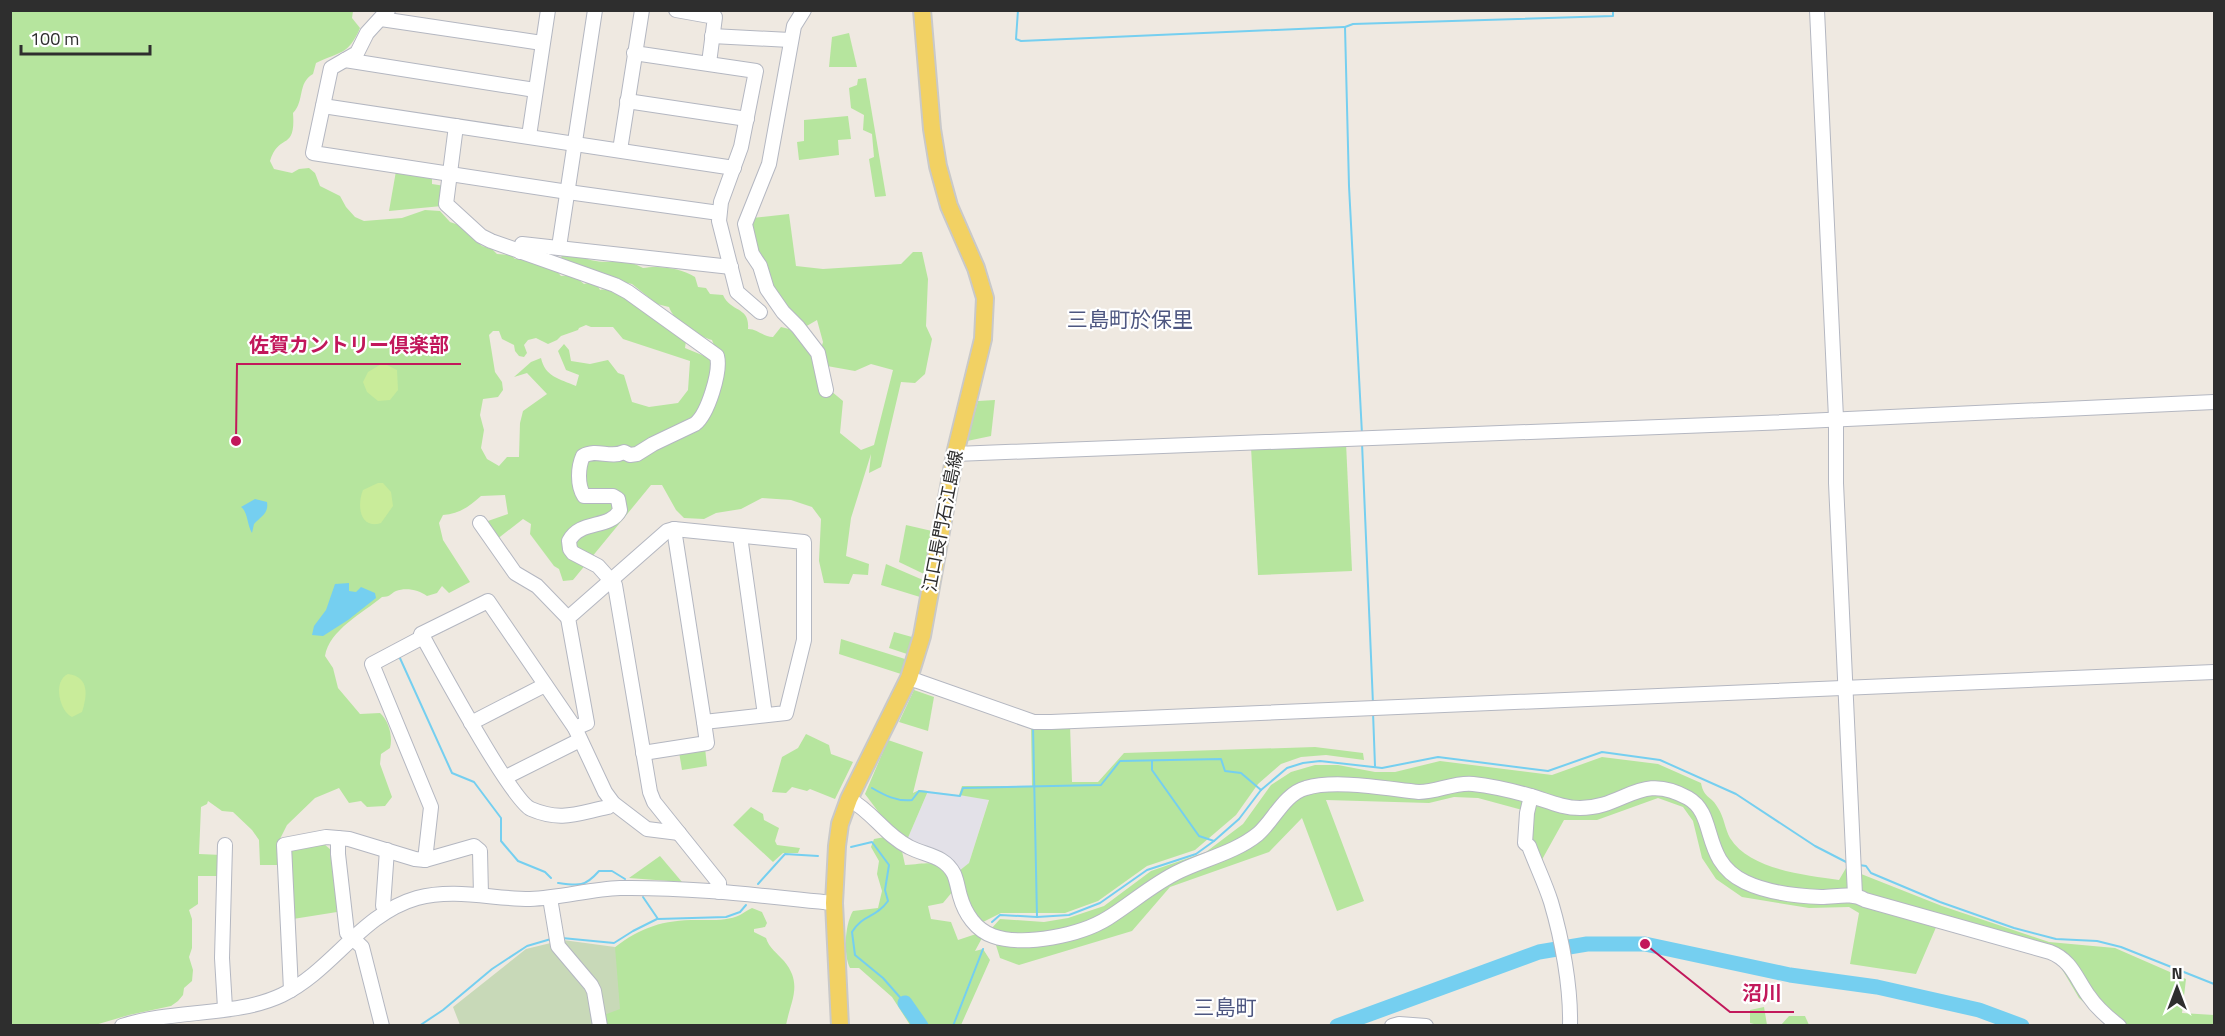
<svg xmlns="http://www.w3.org/2000/svg" width="2225" height="1036" font-family="'Titillium Web','Noto Sans JP',sans-serif">
	<rect width="100%" height="100%" fill="#efe9e1"/>
	<!-- industrial -->
	<polygon fill="#e3e1e8" points="928,791 989,799 969,863 959,871 907,840"/>
	<!-- green -->
	<g fill="#b6e59e" fill-rule="evenodd">
		<path d="M11 11H353L352 18 360 28C348 56 340 51 316 63L313 74C297 83 305 101 293 113 296 152 279 132 270 161L274 169 292 173 299 169 309 168 315 173 320 186 340 196 346 207 355 217 364 221 402 218 425 210 440 211 450 222 459 225 482 246 492 249 497 254 511 255 515 259C532 257 541 268 556 270L561 276C571 274 577 277 584 284L591 282 597 284 600 290C615 286 650 310 661 321 663 322 666 327 668 327 675 332 681 333 686 341L685 348 714 360 708 399 697 419 639 448 641 456C647 452 654 446 661 443 669 439 680 439 688 435 711 424 720 378 722 355L715 348 712 340C698 336 674 322 669 307L657 304 632 284 614 280 593 270 561 259 562 254C575 254 584 259 596 261 614 264 624 257 643 268 658 265 682 268 695 277L698 287 706 288 710 294 723 295C731 313 750 306 748 329 758 329 763 337 773 337L781 327 789 329 813 352 823 392 831 391 843 401 840 433 861 450 874 445 893 370 871 364 855 371 827 366 820 352 823 342 817 320 805 327 786 311 755 251 750 230 752 218 789 214 796 266 823 269 901 264 913 252H922L928 279 926 326 932 339 925 374 915 383 901 382 881 467 869 473 871 454 851 518 846 556 869 564 868 575 853 574 849 584 824 583 819 561 821 519 812 507 791 500 762 498 741 509 716 513 704 519 684 518 676 510 662 485H651L573 580 563 581 559 569 554 566 530 534 531 524 523 519 496 540 485 522 508 514 505 495 481 496C470 506 459 514 443 515L439 523 443 540 470 582 449 593 442 586 437 593 427 596C419 590 406 587 396 591 390 594 390 597 382 597 363 613 329 630 325 656L333 668 338 688 360 714 380 713C389 721 393 737 390 748L381 754 380 764 392 797 385 806 367 807 361 801 349 803 339 788 315 798 287 825 279 841 281 865H260L259 840 252 830 233 812 222 811 208 801 207 804 201 807 199 854 222 855V876H198V904L189 910 192 919V948L189 957 193 970 192 981 184 988 183 995 178 1001 171 1006 129 1015 95 1025H11ZM586 325 591 327H613L623 339 690 361 688 390 678 403 649 407 632 402 624 375 618 373 608 360 590 364 571 361 569 350 564 344 558 351 566 370 579 375 576 386C560 379 545 377 541 358L531 362 514 377 527 373 547 394 523 411 520 423 519 457H507L499 466 487 459 481 448 484 430 480 415 483 399 498 397 503 390 502 382 495 372 489 335 493 331H499L502 339 514 345 515 351 519 356 524 357 527 353 524 345 528 340 536 338 548 344 557 340 561 336 578 330 579 328Z"/>
		<polygon points="849,33 857,67 829,67 832,37"/>
		<polygon points="866,78 886,196 875,197 869,159 874,157 872,134 863,130 864,115 851,108 849,88 857,85 858,79"/>
		<polygon points="848,116 851,139 838,140 839,155 799,160 797,142 804,141 804,120"/>
		<polygon points="396,171 432,176 432,184 445,186 442,206 389,211"/>
		<polygon points="995,400 991,436 967,441 978,401"/>
		<polygon points="1346,443 1352,571 1258,575 1251,447"/>
		<polygon points="906,525 932,531 924,574 899,562"/>
		<polygon points="886,564 923,580 920,597 881,585"/>
		<polygon points="894,632 912,637 907,654 889,648"/>
		<polygon points="841,639 905,659 901,674 839,654"/>
		<polygon points="914,690 934,697 928,731 899,722"/>
		<polygon points="1070,725 1072,782 1098,782 1124,753 1315,747 1363,753 1364,760 1326,755 1301,757 1281,764 1258,784 1236,815 1195,850 1147,866 1098,901 1065,913 1001,913 981,923 969,907 959,871 969,863 989,800 959,795 962,786 1032,786 1031,726"/>
		<polygon points="806,734 829,745 831,754 853,762 835,799 810,789 807,791 792,787 786,793 772,792 782,757 798,748"/>
		<polygon points="888,740 923,752 913,793 919,790 928,791 907,840 886,822 865,794"/>
		<polygon points="705,748 707,766 682,770 679,752"/>
		<path d="M1602 757 1658 764 1701 783C1704 799 1712 796 1718 808 1724 817 1725 829 1730 838 1750 870 1805 875 1839 880L1846 868 1942 906 2049 942 2115 948 2186 979 2182 1013 2214 1015V1025H2109L2079 998 2056 959 1937 925 1916 974 1850 964 1859 913 1849 907 1809 908 1742 897 1716 879 1702 858 1693 821 1683 807 1658 798 1597 820H1564L1539 865 1529 839 1530 812 1478 798 1454 797 1429 803 1326 800 1364 901 1337 911 1302 818 1269 852 1170 887 1132 931 1019 965 1000 958 991 929 1000 919 1044 922 1068 918 1104 906 1151 871 1206 852 1243 824 1271 785 1291 772 1315 765H1338L1375 772H1395L1440 761 1552 775Z"/>
		<polygon points="751,807 763,814 764,820 779,828 775,841 777,845 800,848 798,853 783,853 773,862 733,825"/>
		<path d="M885 837 902 851 905 865C937 863 942 857 953 891L943 903 928 906 931 919 951 922 958 940 976 934 982 938 975 951 983 949 990 960 961 1025H910L892 997 859 968H850C843 954 845 924 853 911L878 908 882 891 877 874 879 861 871 847 874 839Z"/>
		<polygon points="324,844 331,850 337,912 293,919 289,849"/>
		<polygon points="660,856 682,882 629,878"/>
		<path d="M752 908 762 912 767 923 765 927 754 929V932L766 938C769 948 777 953 784 961 803 984 791 1000 786 1025H602L614 948C641 927 663 920 697 920 711 920 728 921 740 915 744 913 747 910 752 908Z"/>
		<polygon points="1764,1007 1767,1025 1758,1025 1750,1023 1750,1010"/>
		<polygon points="1789,1016 1805,1016 1809,1025 1781,1025"/>
	</g>
	<!-- cemetery -->
	<polygon fill="#c8d9b8" points="563,940 615,947 620,1009 604,1015 605,1025 460,1025 453,1007 526,949"/>
	<!-- pitch -->
	<g fill="#c9ec9a">
		<polygon points="383,363 397,370 398,390 390,400 378,401 367,392 363,382 368,372"/>
		<path d="M378 483H383L391 492 393 506 381 523C359 530 357 504 363 490Z"/>
		<path d="M68 674C90 677 87 696 82 712L72 717C60 712 52 681 68 674Z"/>
	</g>
	<!-- water -->
	<g fill="#75cff0">
		<path d="M255 499 267 502C269 514 260 517 254 524L252 533C247 525 248 512 241 507Z"/>
		<polygon points="349,583 349,591 356,592 361,587 375,593 376,598 348,620 323,636 312,635 314,626 326,610 335,584"/>
	</g>
	<g fill="none" stroke-linecap="round" stroke-linejoin="round">
		<!-- stream -->
		<g stroke="#75cff0" stroke-width="2">
			<polyline points="1018,10 1016,39 1021,41 1344,27"/>
			<polyline points="1362,434 1349,186 1345,27 1353,24 1613,16 1613,10"/>
			<polyline points="1362,443 1373,704"/>
			<polyline points="399,656 452,773 474,782 501,818 501,841 518,861 545,872 551,878"/>
			<polyline points="1373,712 1375,766"/>
			<polyline points="1033,726 1037,917"/>
			<polyline points="1152,761 1152,770 1199,836 1214,841"/>
			<path d="M872 788C884 795 897 802 912 800L919 791 960 796 963 788 1101 785 1120 761 1221 759 1225 771 1241 773 1261 790"/>
			<path d="M851 847 872 842 889 865 885 890 888 901C875 919 864 913 852 932L855 955 883 978 905 1003"/>
			<polyline points="1859,865 1866,866 1871,873 1940,902 2014,928 2056,939 2097,941 2121,947 2214,984"/>
			<path d="M558 883C579 886 585 887 599 871H612L625 879"/>
			<polyline points="758,884 785,854 818,856"/>
			<polyline points="643,897 658,919 726,917 740,912 746,905"/>
			<polyline points="992,922 1000,915 1037,917 1069,915 1100,903 1147,870 1196,854 1214,841 1239,819 1261,790 1287,768 1303,763 1320,761 1382,768 1438,757 1548,771 1602,752 1660,760 1736,794 1815,846 1848,863"/>
			<polyline points="562,938 614,943 633,931 657,919"/>
			<polyline points="419,1026 443,1010 492,969 527,946 551,939"/>
			<polyline points="953,1026 983,949"/>
		</g>
		<!-- river -->
		<g stroke="#75cff0" stroke-width="15">
			<polyline points="905,1003 921,1026"/>
			<polyline points="1337,1026 1539,952 1587,944 1645,944 1790,975 1877,987 1979,1010 2022,1026"/>
		</g>
		<defs>
			<g id="minor">
				<polyline points="388,10 367,33 357,53 331,68 313,153 568,192 719,213"/>
				<polyline points="676,10 715,17 709,63"/>
				<polyline points="804,10 794,26 769,164 745,224 752,254 760,266 767,289 783,312 798,327 818,353 826,390"/>
				<polyline points="1817,10 1836,418 1836,483 1855,895"/>
				<polyline points="381,19 542,43"/>
				<polyline points="712,36 790,40"/>
				<polyline points="634,53 756,71 741,147 721,202 719,221 737,292 760,312"/>
				<polyline points="345,60 535,90"/>
				<polyline points="627,101 747,119"/>
				<polyline points="323,106 734,168"/>
				<path d="M456 126 446 204 481 236 491 241 615 285 628 292 717 356C721 371 708 414 695 424L653 444 637 454 630 455 624 452C610 459 597 448 583 456 578 467 577 485 584 496H613L618 499 620 510C610 530 580 519 569 541L570 549 573 553 598 566 615 585 650 792 654 802 719 883V892"/>
				<polyline points="529,136 548,10"/>
				<polyline points="620,150 642,10"/>
				<polyline points="559,247 595,10"/>
				<polyline points="520,252 522,244 731,267"/>
				<polyline points="955,454 1762,423 2214,402"/>
				<polyline points="480,523 515,573 537,586 568,618"/>
				<polyline points="674,529 704,722"/>
				<polyline points="740,536 765,715"/>
				<path d="M423 637C438 664 512 801 531 809 561 822 578 813 608 807L613 803"/>
				<polyline points="909,678 1034,722 1051,722 2214,672"/>
				<polyline points="471,723 545,685"/>
				<polyline points="575,728 587,723 568,618 667,531 674,529 804,542 804,640 786,713 704,722 707,743 643,753"/>
				<polyline points="506,777 580,740"/>
				<path d="M1531 796 1527 813 1525 843 1529 846C1536 865 1545 883 1551 902 1562 939 1571 987 1570 1026"/>
				<path d="M849 799C873 812 885 835 909 847 926 856 944 855 954 874 957 881 958 889 960 896 965 914 976 930 993 936 1024 947 1081 935 1108 918 1132 903 1154 883 1180 871 1205 859 1236 852 1258 834 1274 820 1284 794 1306 788 1336 779 1388 789 1419 792 1438 792 1454 782 1473 784 1492 786 1513 791 1531 796 1548 801 1562 808 1580 808 1625 808 1640 771 1688 798 1718 815 1700 860 1745 882 1768 893 1795 896 1821 897 1837 897 1851 892 1865 900L2050 952C2071 960 2076 978 2088 995 2096 1007 2107 1017 2119 1026"/>
				<polyline points="338,838 349,839 415,859 425,860"/>
				<polyline points="225,845 222,958 225,1008"/>
				<polyline points="387,850 383,906 387,910"/>
				<polyline points="481,895 480,851 474,846 425,860 431,807 372,664 423,637 421,634 488,601 575,728 605,792 613,803 647,829 679,833"/>
				<polyline points="550,898 558,946 591,985 594,991 600,1026"/>
				<polyline points="291,990 284,845 326,837 338,838 338,854 347,933 362,947 382,1026"/>
				<path d="M122 1026C172 1009 236 1017 282 995 333 970 361 914 417 898 455 888 493 899 530 899 561 898 590 889 620 888 692 887 763 896 834 903"/>
				<polyline points="1392,1026 1399,1024 1426,1026"/>
			</g>
			<polyline id="major" points="840,1026 834,903 837,846 840,824 849,799 909,678 922,636 955,454 983,339 985,298 976,268 949,206 938,166 932,129 922,10"/>
		</defs>
		<!-- minor casing -->
		<use href="#minor" stroke="#b4b7c1" stroke-width="16"/>
		<!-- major casing -->
		<use href="#major" stroke="#c9c9c9" stroke-width="20"/>
		<!-- minor -->
		<use href="#minor" stroke="#fff" stroke-width="14"/>
		<!-- major -->
		<use href="#major" stroke="#f2d163" stroke-width="16"/>
	</g>
	<g text-anchor="middle" stroke-width="4.5" stroke-linejoin="round" paint-order="stroke">
		<!-- street labels -->
		<g font-size="18" fill="#2e2e2e" stroke="#fff">
			<text transform="translate(943 521) rotate(-79)" y="6">江口長門石江島線</text>
		</g>
		<!-- quarter labels -->
		<g font-size="21" fill="#4d5680" stroke="#fff">
			<text x="1130" y="327">三島町於保里</text>
			<text x="1225" y="1015">三島町</text>
		</g>
	</g>
	<!-- callouts -->
	<path fill="none" stroke="#c2185b" stroke-width="2" d="M236 441L237 364H461M1645 944L1730 1012H1794"/>
	<g fill="#c2185b" stroke="#fff" stroke-width="2">
		<circle cx="236" cy="441" r="6"/>
		<circle cx="1645" cy="944" r="6"/>
	</g>
	<g font-size="20" text-anchor="middle" font-weight="bold" fill="#c2185b" stroke="#fff" stroke-width="4.5" stroke-linejoin="round" paint-order="stroke">
		<text x="349" y="352">佐賀カントリー倶楽部</text>
		<text x="1762" y="1000">沼川</text>
	</g>
	<!-- border -->
	<rect width="2225" height="1036" fill="none" stroke="#2e2e2e" stroke-width="24"/>
	<!-- north arrow -->
	<g transform="translate(2177 988)" stroke="#ffffff" stroke-width="4.5" paint-order="stroke">
	<path d="M0-4.5L10 22L0 15L-10 22Z" fill="#2e2e2e"/>
	<text y="-9" font-size="16" font-weight="bold" text-anchor="middle" fill="#2e2e2e">N</text>
	</g>
	<!-- scale -->
	<path d="M21 45v9h129v-9" fill="none" stroke="#2e2e2e" stroke-width="3"/>
	<text x="30" y="45" font-size="18" fill="#2e2e2e" stroke="#ffffff" stroke-width="4.5" paint-order="stroke">100 m</text>
</svg>
